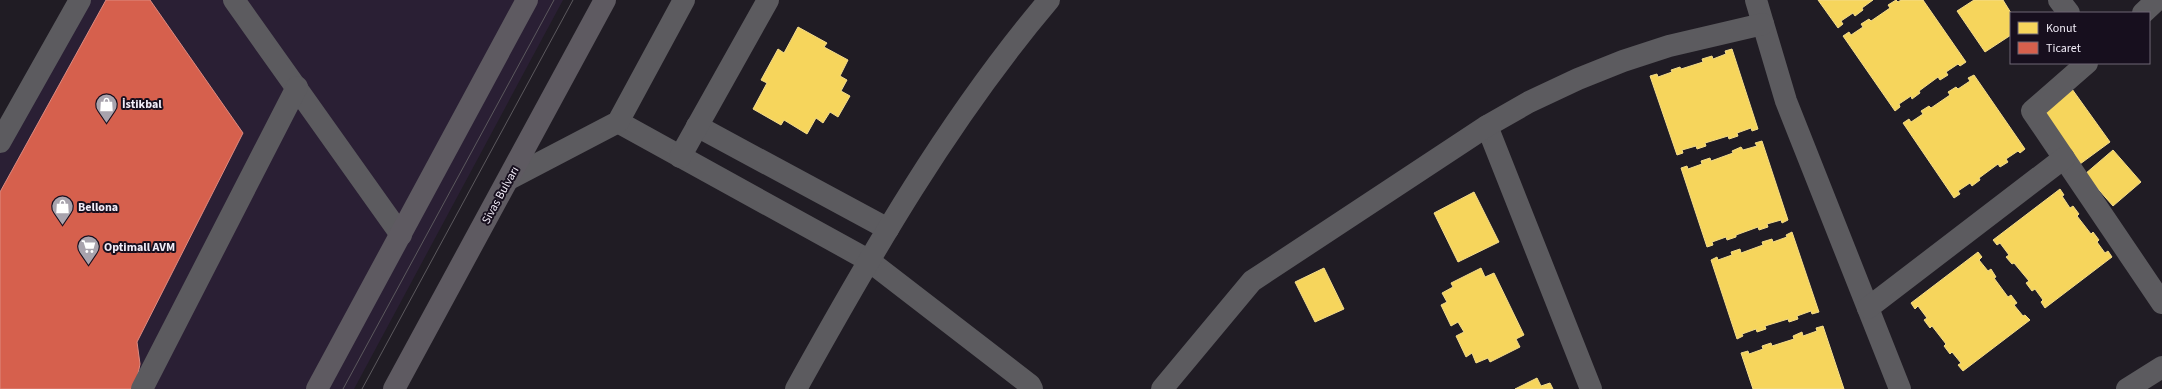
<svg xmlns="http://www.w3.org/2000/svg" width="2162" height="389" font-family="'Source Sans 3',sans-serif">
	<rect width="100%" height="100%" fill="#201c24"/>
	<!-- built -->
	<polygon fill="#2a1f34" points="79,0 563,0 354,389 0,389 0,139"/>
	<!-- homes -->
	<g fill="#f6d55c" stroke="#f4dc8a">
		<polygon points="1818,0 1873,0 1862,8 1863,10 1855,16 1853,13 1841,21 1843,24 1838,28"/>
		<polygon points="1896,0 1898,2 1901,0 1923,0 1966,62 1960,66 1958,64 1946,72 1948,75 1940,80 1938,77 1919,91 1920,93 1912,99 1911,96 1899,104 1900,107 1895,111 1843,36 1849,32 1851,35 1863,27 1861,24 1869,19 1871,21 1890,8 1888,5"/>
		<polygon points="1974,0 2003,0 2011,13 2011,35 1985,52 1957,11"/>
		<polygon points="798,27 827,43 824,47 848,60 840,76 847,80 841,91 850,96 838,117 830,112 823,123 816,118 807,134 784,120 781,125 753,109 767,83 761,80 778,49 784,53"/>
		<polygon points="1732,49 1758,129 1752,131 1751,128 1737,133 1738,136 1729,139 1728,136 1705,143 1706,146 1697,149 1696,146 1682,150 1683,153 1677,155 1650,76 1657,74 1658,77 1672,72 1671,70 1680,67 1681,69 1703,62 1702,59 1712,56 1713,59 1726,54 1725,51"/>
		<polygon points="1974,75 2025,149 2020,153 2018,151 2006,159 2008,162 2000,167 1998,164 1979,178 1980,180 1972,186 1970,183 1958,191 1960,194 1954,198 1903,123 1909,119 1911,122 1923,114 1921,111 1929,106 1931,108 1950,95 1948,92 1956,87 1958,89 1970,81 1968,78"/>
		<polygon points="2072,89 2110,142 2080,164 2041,110"/>
		<polygon points="1762,141 1788,220 1782,223 1781,220 1767,224 1768,227 1759,230 1758,227 1736,235 1736,237 1727,240 1726,237 1712,242 1713,245 1707,247 1681,168 1687,166 1688,169 1702,164 1701,161 1710,158 1711,161 1733,153 1732,151 1741,147 1743,150 1757,146 1755,143"/>
		<polygon points="2113,150 2141,182 2113,206 2085,174"/>
		<polygon points="2060,189 2064,195 2062,196 2070,208 2073,206 2079,214 2077,216 2091,234 2093,232 2099,240 2097,242 2105,253 2108,251 2112,257 2045,308 2041,302 2043,300 2035,289 2032,291 2026,283 2029,281 2014,263 2012,264 2006,257 2009,255 2000,243 1997,245 1993,240"/>
		<polygon points="1474,192 1499,242 1458,262 1434,213"/>
		<polygon points="1792,232 1819,312 1812,314 1811,311 1797,316 1798,319 1789,322 1788,319 1765,326 1766,329 1757,332 1756,329 1742,334 1743,336 1737,339 1711,260 1717,257 1718,260 1732,255 1731,252 1740,249 1741,253 1763,245 1762,242 1772,239 1773,242 1787,237 1786,235"/>
		<polygon points="1978,252 1982,257 1979,260 1988,271 1991,269 1996,277 1994,278 2008,297 2011,295 2017,303 2014,305 2023,316 2025,315 2030,320 1963,371 1958,365 1961,363 1952,352 1950,354 1944,346 1946,344 1932,326 1930,328 1924,320 1927,318 1918,306 1915,309 1911,303"/>
		<polygon points="1324,268 1344,309 1315,322 1295,282"/>
		<polygon points="1481,268 1485,277 1494,273 1524,335 1516,339 1520,347 1490,362 1488,358 1476,363 1472,353 1466,357 1456,336 1464,332 1458,322 1451,326 1441,305 1447,302 1442,293 1453,287 1451,283"/>
		<polygon points="1823,326 1844,389 1753,389 1741,353 1748,351 1749,354 1763,349 1762,346 1771,343 1772,346 1794,339 1793,336 1802,332 1803,336 1817,331 1816,328"/>
		<polygon points="1537,378 1541,386 1550,383 1553,389 1515,389"/>
	</g>
	<!-- shops -->
	<polygon fill="#d6604d" stroke="#de8a80" points="106,0 150,0 243,133 137,342 140,364 135,389 0,389 0,192"/>
	<g fill="none" stroke-linecap="round" stroke-linejoin="round">
		<!-- minor -->
		<g stroke="#5c5b5f" stroke-width="22">
			<polyline points="234,0 401,235"/>
			<polyline points="1756,0 1786,101 1900,389"/>
			<polyline points="2059,0 2069,13"/>
			<polyline points="2143,13 2157,0"/>
			<polyline points="2087,63 2032,111 2162,303"/>
			<polyline points="618,122 868,260 1030,385 1032,389"/>
			<polyline points="697,126 888,229"/>
			<polyline points="1487,126 1591,389"/>
			<polyline points="0,142 80,0"/>
			<polyline points="680,157 768,0"/>
			<polyline points="509,179 618,122 684,0"/>
			<polyline points="1868,308 2064,158"/>
			<polyline points="142,389 297,87"/>
			<path d="M796 389C871 254 949 118 1049 0"/>
			<polyline points="1162,389 1252,281 1487,126 1529,102 1578,79 1623,61 1669,46 1763,24"/>
			<polyline points="2127,389 2162,367"/>
		</g>
		<!-- trunk -->
		<g stroke="#5e5a61" stroke-width="22">
			<polyline points="317,389 527,0"/>
			<polyline points="394,389 605,0"/>
		</g>
		<!-- tram -->
		<g stroke="#5c595e" stroke-width="1">
			<polyline points="343,389 554,0"/>
			<polyline points="362,389 573,0"/>
		</g>
	</g>
	<!-- icons -->
	<defs>
		<symbol id="shop-pin" viewBox="-11 -11 22 30"><path d="M0 17L-7.5 6A9.5 9.5 0 1 1 7.5 6Z" fill="#a8a3ad" stroke="#170f1e"/><path d="M-5-2.5h2.3a2.7 3.5 0 0 1 5.4 0H5L5.5 6h-11ZM-1.5-2.5h3a1.5 2.3 0 0 0-3 0Z" fill="#fff"/></symbol>
		<symbol id="supermarket-pin" viewBox="-11 -11 22 30"><path d="M0 17L-7.5 6A9.5 9.5 0 1 1 7.5 6Z" fill="#a8a3ad" stroke="#170f1e"/><path d="M-6-5.5h2.5l.6 2H6L4.5 2H-2.5L-4.4-4H-6ZM-1.5 3.2a1.3 1.3 0 1 0 .1 0ZM3 3.2a1.3 1.3 0 1 0 .1 0Z" fill="#fff"/></symbol>
	</defs>
	<g fill-rule="evenodd">
		<use href="#shop-pin" x="94" y="92" width="25" height="34"/>
		<use href="#shop-pin" x="50" y="194" width="25" height="34"/>
		<use href="#supermarket-pin" x="76" y="234" width="25" height="34"/>
	</g>
	<g text-anchor="middle" stroke-width="4" stroke-linejoin="round" paint-order="stroke">
		<!-- poi labels -->
		<g font-size="12" font-weight="bold" fill="#f1ecf7" stroke="#170f1e" text-anchor="start">
			<text x="122" y="108">İstikbal</text>
			<text x="78" y="211">Bellona</text>
			<text x="104" y="251">Optimall AVM</text>
		</g>
		<!-- street labels -->
		<g font-size="12" fill="#f1ecf7" stroke="#170f1e">
			<text transform="translate(500 195) rotate(-61)" y="4">Sivas Bulvarı</text>
		</g>
	</g>
	<!-- legend -->
	<rect x="2010" y="12" width="140" height="52" fill="#170f1e" stroke="#6e6775"/>
	<rect x="2018" y="22" width="20" height="12" fill="#f6d55c" stroke="#6e6775"/>
	<text x="2046" y="32" font-size="12" fill="#f1ecf7">Konut</text>
	<rect x="2018" y="42" width="20" height="12" fill="#d6604d" stroke="#6e6775"/>
	<text x="2046" y="52" font-size="12" fill="#f1ecf7">Ticaret</text>
</svg>
